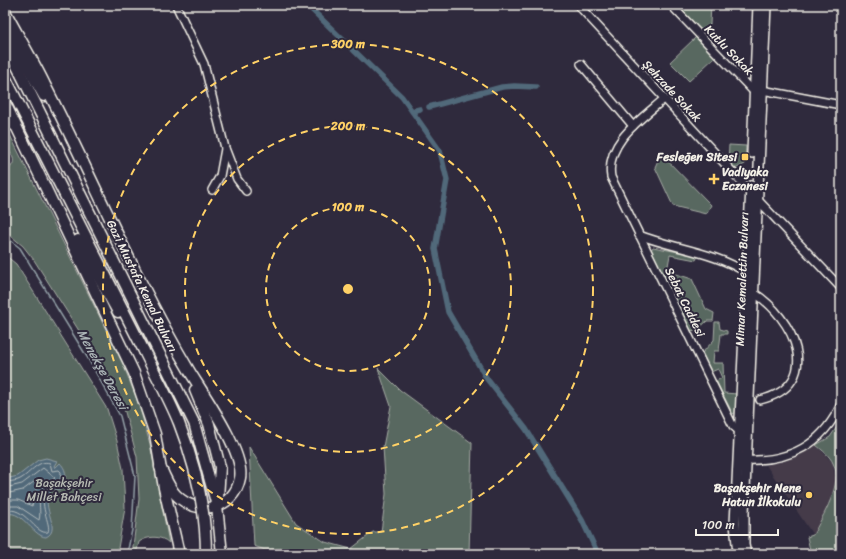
<svg xmlns="http://www.w3.org/2000/svg" width="846" height="559" font-family="Sriracha,sans-serif">
	<rect width="100%" height="100%" fill="#2f2a3d"/>
	<filter id="ink" filterUnits="userSpaceOnUse"><feTurbulence type="fractalNoise" baseFrequency=".025" numOctaves="2"/><feDisplacementMap in="SourceGraphic" scale="8" xChannelSelector="R" yChannelSelector="G"/><feConvolveMatrix kernelMatrix="1 2 1 2 8 2 1 2 1" color-interpolation-filters="sRGB"/></filter>
	<g filter="url(#ink)">
		<!-- built -->
		<polygon fill="#443b4a" points="816,445 833,463 836,483 827,508 813,535 766,465 785,461 810,450"/>
		<!-- green -->
		<g fill="#586860" stroke="#a6aca4">
			<polygon points="678,5 711,5 710,24 702,32"/>
			<polygon points="696,37 715,57 689,81 670,62"/>
			<path d="M5 130 10 135 123 364 139 405 150 444 169 543C161 535 147 536 139 542L136 554H132L139 499 137 457 125 412 111 381 34 260 23 246 5 231V172C21 161 10 155 5 143 4 140 5 134 5 130Z"/>
			<polygon points="729,145 746,146 745,164 735,169 728,162"/>
			<polygon points="661,154 711,205 706,214 673,206 655,167"/>
			<polygon points="653,247 698,256 696,260 670,255 667,271 692,279 706,309 714,313 713,321 707,321 696,331 690,330 651,250"/>
			<polygon points="5,255 16,264 107,409 117,441 123,469 125,508 117,554 5,554"/>
			<polygon points="715,322 719,322 720,329 727,331 727,334 721,334 719,351 714,351 713,363 723,363 724,393 738,394 738,411 733,414 716,381 722,378 718,369 711,372 702,353 714,340"/>
			<polygon points="378,368 400,390 472,443 469,554 316,554 300,548 265,550 254,546 249,447 296,523 325,542 351,549 373,532 381,532 386,494 383,447 391,406"/>
			<path d="M841 421V554H811L807 537 813 535C822 517 844 483 833 463 830 456 822 450 816 445L830 437Z"/>
		</g>
		<!-- water -->
		<path fill="#51697a" stroke="#929fa6" d="M46 458 57 461 54 466 55 468 60 463C68 471 67 481 60 490L54 489C35 502 64 529 46 537 33 537 19 505 5 516V479L18 476 38 460Z"/>
		<g fill="none" stroke-linecap="round" stroke-linejoin="round">
			<!-- shore -->
			<g stroke="#b3bbbc" stroke-width="1">
				<path d="M5 482C9 482 14 481 18 480 29 476 37 459 50 463L52 471 59 470 61 472 60 483C57 485 52 485 48 488 36 503 52 524 48 532 35 536 25 504 5 511"/>
				<path d="M5 488 22 484 43 468 55 478C52 481 48 482 45 485 35 496 42 510 39 520L18 506H5"/>
				<polyline points="5,494 23,490 35,481 38,482 32,506 18,500 5,500"/>
			</g>
			<!-- stream -->
			<polyline stroke="#929fa6" stroke-width="1.5" points="5,236 20,248 87,357 120,416 135,476 132,530 127,554"/>
			<!-- canal -->
			<g stroke="#51697a" stroke-width="5.5">
				<polyline points="307,5 402,97 440,151 447,180 435,249 448,312 487,379 526,429 582,520 598,554"/>
				<polyline points="429,107 502,87 514,86 536,87"/>
				<polyline points="412,111 420,109"/>
			</g>
			<defs>
				<g id="minor">
					<polyline points="176,5 204,64 225,148 237,179 246,191"/>
					<polyline points="578,5 751,192"/>
					<polyline points="671,5 755,93"/>
					<polyline points="581,64 633,126"/>
					<polyline points="762,90 841,105"/>
					<path d="M664 99C641 119 605 143 611 177L733 426 739 431"/>
					<polyline points="5,123 17,128"/>
					<polyline points="212,190 220,176 225,149"/>
					<polyline points="757,199 841,288"/>
					<path d="M639 235C675 249 715 252 747 273"/>
					<path d="M754 293C793 317 826 384 760 400"/>
					<path d="M746 460C790 462 823 444 841 404"/>
				</g>
				<g id="major">
					<polyline points="752,153 758,5"/>
					<polyline points="738,554 735,524 751,186"/>
					<polyline points="746,554 744,545 744,513 766,5"/>
				</g>
				<g id="highway">
					<path d="M5 11C18 36 33 60 45 85 94 180 135 280 190 372 204 395 245 453 240 478 234 510 198 517 176 495 169 488 165 476 160 467"/>
					<polyline points="5,27 44,96"/>
					<polyline points="5,42 194,423 217,506 222,554"/>
					<polyline points="5,77 144,351"/>
					<polyline points="5,103 134,373 155,434 164,488 179,554"/>
					<polyline points="78,240 118,312"/>
					<polyline points="195,390 209,424 220,467 218,498"/>
				</g>
			</defs>
			<!-- minor casing -->
			<use href="#minor" stroke="#f4f1e8" stroke-width="10"/>
			<!-- major casing -->
			<use href="#major" stroke="#f4f1e8" stroke-width="12"/>
			<!-- highway casing -->
			<use href="#highway" stroke="#f4f1e8" stroke-width="13"/>
			<!-- minor -->
			<use href="#minor" stroke="#2f2a3d" stroke-width="7"/>
			<!-- major -->
			<use href="#major" stroke="#2f2a3d" stroke-width="9"/>
			<!-- highway -->
			<use href="#highway" stroke="#2f2a3d" stroke-width="10"/>
			<defs>
				<path id="highway-bridge" d="M144 351C155 374 169 398 179 423 195 464 206 509 206 554"/>
			</defs>
			<!-- highway-bridge casing -->
			<use href="#highway-bridge" stroke="#f4f1e8" stroke-width="13" stroke-linecap="butt"/>
			<!-- highway-bridge -->
			<use href="#highway-bridge" stroke="#2f2a3d" stroke-width="10"/>
		</g>
	</g>
	<!-- distance rings -->
	<g fill="none" stroke="#ffd166" stroke-width="2" stroke-dasharray="7 5">
		<circle cx="348" cy="289" r="82"/>
		<circle cx="348" cy="289" r="163"/>
		<circle cx="348" cy="289" r="245"/>
	</g>
	<!-- markers -->
	<g fill="#ffd166" stroke="#2f2a3d" stroke-width="1.5">
		<rect x="741" y="153" width="8" height="8" rx="2"/>
		<path d="M712 173h4v4h4v4h-4v4h-4v-4h-4v-4h4z"/>
		<circle cx="809" cy="495" r="4"/>
	</g>
	<g text-anchor="middle" stroke-width="4" stroke-linejoin="round" paint-order="stroke">
		<!-- street labels -->
		<g font-size="12" fill="#f4f1e8" stroke="#2f2a3d">
			<text transform="translate(729 50) rotate(46)" y="4">Kutlu Sokak</text>
			<text transform="translate(672 91) rotate(47)" y="4">Şehzade Sokak</text>
			<text transform="translate(742 279) rotate(-88)" y="4">Mimar Kemalettin Bulvarı</text>
			<text transform="translate(142 286) rotate(64)" y="4">Gazi Mustafa Kemal Bulvarı</text>
			<text transform="translate(685 302) rotate(64)" y="4">Sebat Caddesi</text>
		</g>
		<!-- poi labels -->
		<g font-size="12" font-weight="bold" fill="#f4f1e8" stroke="#2f2a3d" text-anchor="end">
			<text x="737" y="161">Fesleğen Sitesi</text>
			<text x="722" y="176" text-anchor="start">Vadiyaka<tspan x="722" dy="14">Eczanesi</tspan></text>
			<text x="801" y="492">Başakşehir Nene<tspan x="801" dy="14">Hatun İlkokulu</tspan></text>
		</g>
		<!-- park labels -->
		<g font-size="12" fill="#b6bab2" stroke="#2f2a3d">
			<text x="64" y="487">Başakşehir<tspan x="64" dy="14">Millet Bahçesi</tspan></text>
		</g>
		<!-- water labels -->
		<g font-size="13" font-style="italic" fill="#abb4b6" stroke="#2f2a3d">
			<text transform="translate(103 369) rotate(61)" y="5">Menekşe Deresi</text>
		</g>
	</g>
	<circle cx="348" cy="289" r="6" fill="#ffd166" stroke="#2f2a3d" stroke-width="2"/>
	<g font-size="12" text-anchor="middle" font-weight="bold" fill="#ffd166" stroke="#2f2a3d" stroke-width="4" stroke-linejoin="round" paint-order="stroke">
		<text x="348" y="48">300 m</text>
		<text x="348" y="130">200 m</text>
		<text x="348" y="211">100 m</text>
	</g>
	<!-- margin -->
	<rect width="846" height="559" fill="none" stroke="#2f2a3d" stroke-width="20"/>
	<rect x="10" y="10" width="826" height="539" fill="none" stroke="#f4f1e8" stroke-width="1.5" filter="url(#ink)"/>
	<!-- scale -->
	<path d="M696 529v6h82v-6" fill="none" stroke="#f4f1e8" stroke-width="2"/>
	<text x="702" y="529" font-size="12" fill="#f4f1e8" stroke="#2f2a3d" stroke-width="3" paint-order="stroke">100 m</text>
</svg>
